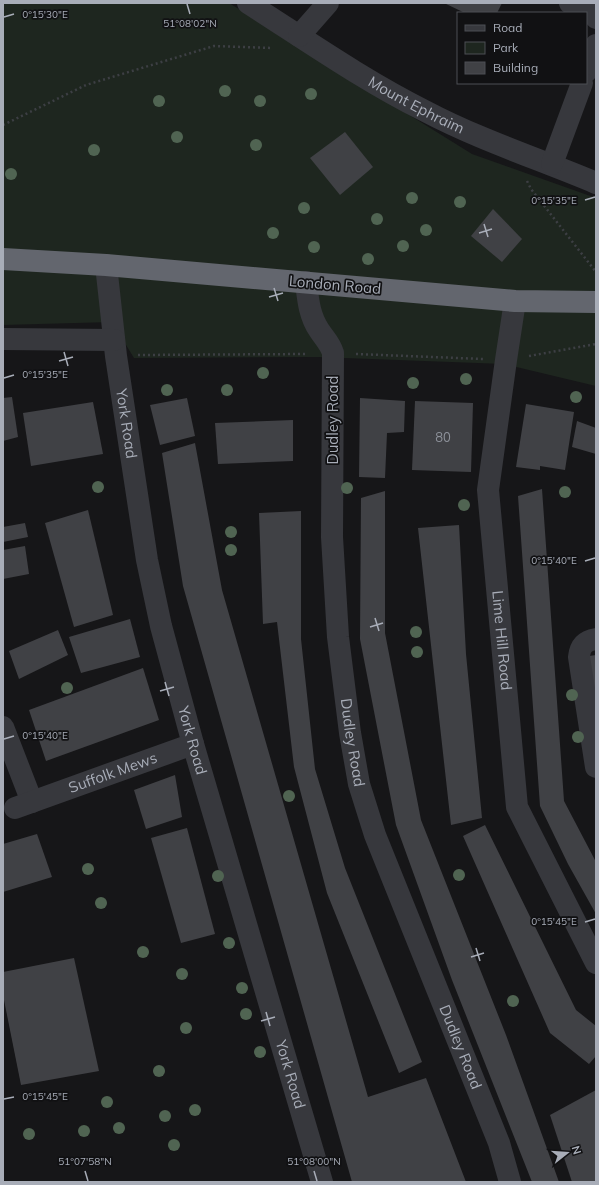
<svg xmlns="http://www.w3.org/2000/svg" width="599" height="1185" font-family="Mulish,sans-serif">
	<rect width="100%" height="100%" fill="#161618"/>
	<!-- green -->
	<polygon fill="#1e261f" points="3,3 229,3 472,154 596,198 596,386 504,364 318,357 134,358 112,322 3,325"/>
	<!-- building -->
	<g fill="#404145">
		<polygon points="444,3 502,3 497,13 465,13"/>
		<polygon points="345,132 373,167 340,195 310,158"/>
		<polygon points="493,209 522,239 502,262 471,236"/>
		<polygon points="12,397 18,437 3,441 3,398"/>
		<polygon points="187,398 195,436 160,445 150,405"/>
		<polygon points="360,398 405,401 404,432 387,433 385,478 359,477"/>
		<polygon points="415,401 473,403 471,472 412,470"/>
		<polygon points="93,402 103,454 31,466 23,413"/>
		<polygon points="526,404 574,412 565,470 540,466 540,470 516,467"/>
		<polygon points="293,420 293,461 218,464 215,423"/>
		<polygon points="577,421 596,428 596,454 572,447"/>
		<polygon points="195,443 222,590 368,1097 426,1078 466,1182 352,1182 183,586 162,453"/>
		<polygon points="542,489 564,801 596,862 596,914 568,864 540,806 518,496"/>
		<polygon points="385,491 385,633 421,820 506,1035 559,1182 532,1182 452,980 396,825 360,639 361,498"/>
		<polygon points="88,510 113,615 74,627 45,523"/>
		<polygon points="301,511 301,639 315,769 345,868 422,1062 399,1073 327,893 294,767 277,622 263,624 259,513"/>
		<polygon points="25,523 28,537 3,542 3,527"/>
		<polygon points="459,525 466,654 482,818 451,825 418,528"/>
		<polygon points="25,546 29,574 3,579 3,550"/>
		<polygon points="130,619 140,657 81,673 69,637"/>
		<polygon points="58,630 68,655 19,679 9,651"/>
		<polygon points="596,655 596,706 589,656"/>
		<polygon points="143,668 159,720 46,761 29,710"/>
		<polygon points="175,775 182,817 146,829 134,790"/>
		<polygon points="485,825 576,1010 596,1026 596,1056 589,1064 550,1033 463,836"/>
		<polygon points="187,828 215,934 181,943 151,838"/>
		<polygon points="37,834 52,877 3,892 3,844"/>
		<polygon points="74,958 99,1071 21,1085 3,995 3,972"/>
		<polygon points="596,1090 596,1182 572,1182 550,1115"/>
	</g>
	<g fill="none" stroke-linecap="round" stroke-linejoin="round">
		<!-- path -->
		<g stroke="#3d3f44" stroke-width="2.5" stroke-dasharray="2 3" stroke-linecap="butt">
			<polyline points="3,125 86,85 214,46 273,48"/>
			<polyline points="527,181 531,189 596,272"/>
			<polyline points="356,354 483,359"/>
			<polyline points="138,355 307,354"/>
			<polyline points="529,356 596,344"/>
		</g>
		<!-- minor -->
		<g stroke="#37383d" stroke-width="22">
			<path id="s1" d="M248 3C306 40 363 80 425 111 480 140 539 159 596 183"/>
			<polyline points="570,3 592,13 596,18"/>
			<polyline points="299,36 328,3"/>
			<polyline points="586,72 596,45"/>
			<polyline points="552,164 582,83"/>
			<path id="s2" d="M106 265 116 356 147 560 161 626 193 744 322 1182"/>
			<path id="s3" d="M306 282C308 299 309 315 319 330 324 338 330 343 333 353L332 537 338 637 350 733 359 784 375 835 499 1143 510 1182"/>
			<path id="s4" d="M515 301 506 360 488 490 517 807 596 963"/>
			<polyline points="3,339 114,340"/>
			<path d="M596 639C584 641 580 646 579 657L596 767"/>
			<polyline points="3,727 32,802"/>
			<path id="s5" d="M15 808 193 744"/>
		</g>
		<!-- highway -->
		<polyline stroke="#63666e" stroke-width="22" points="3,259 106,265 515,301 596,302"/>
	</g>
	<!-- trees -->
	<g fill="#506452">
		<circle cx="225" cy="91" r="6"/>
		<circle cx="311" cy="94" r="6"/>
		<circle cx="159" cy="101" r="6"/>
		<circle cx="260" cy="101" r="6"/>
		<circle cx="177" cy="137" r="6"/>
		<circle cx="256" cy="145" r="6"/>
		<circle cx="94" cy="150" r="6"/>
		<circle cx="11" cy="174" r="6"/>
		<circle cx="412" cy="198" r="6"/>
		<circle cx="460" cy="202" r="6"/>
		<circle cx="304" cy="208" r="6"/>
		<circle cx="377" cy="219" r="6"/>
		<circle cx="426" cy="230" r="6"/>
		<circle cx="273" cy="233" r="6"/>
		<circle cx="403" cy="246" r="6"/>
		<circle cx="314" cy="247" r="6"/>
		<circle cx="368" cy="259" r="6"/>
		<circle cx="263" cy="373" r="6"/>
		<circle cx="466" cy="379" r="6"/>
		<circle cx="413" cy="383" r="6"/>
		<circle cx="167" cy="390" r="6"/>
		<circle cx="227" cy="390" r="6"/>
		<circle cx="576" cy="397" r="6"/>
		<circle cx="98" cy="487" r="6"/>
		<circle cx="347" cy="488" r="6"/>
		<circle cx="565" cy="492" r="6"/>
		<circle cx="464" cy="505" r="6"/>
		<circle cx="231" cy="532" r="6"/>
		<circle cx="231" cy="550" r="6"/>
		<circle cx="416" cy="632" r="6"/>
		<circle cx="417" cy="652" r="6"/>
		<circle cx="67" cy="688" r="6"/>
		<circle cx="572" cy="695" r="6"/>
		<circle cx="578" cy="737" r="6"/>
		<circle cx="289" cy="796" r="6"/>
		<circle cx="88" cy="869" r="6"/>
		<circle cx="459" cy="875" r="6"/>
		<circle cx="218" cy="876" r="6"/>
		<circle cx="101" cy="903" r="6"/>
		<circle cx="229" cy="943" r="6"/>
		<circle cx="143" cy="952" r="6"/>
		<circle cx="182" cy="974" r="6"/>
		<circle cx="242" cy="988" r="6"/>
		<circle cx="513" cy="1001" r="6"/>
		<circle cx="246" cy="1014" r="6"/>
		<circle cx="186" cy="1028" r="6"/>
		<circle cx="260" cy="1052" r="6"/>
		<circle cx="159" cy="1071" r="6"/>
		<circle cx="107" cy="1102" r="6"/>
		<circle cx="195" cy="1110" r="6"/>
		<circle cx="165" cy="1116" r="6"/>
		<circle cx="119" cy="1128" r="6"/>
		<circle cx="84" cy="1131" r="6"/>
		<circle cx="29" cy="1134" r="6"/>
		<circle cx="174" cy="1145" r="6"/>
	</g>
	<!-- ticks -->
	<path fill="none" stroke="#a8adb8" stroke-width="1.5" d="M187 4 190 14M4 17 14 14M585 200 595 197M484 224 488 237M479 233 492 229M274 288 278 301M269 297 283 293M64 352 68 366M59 361 73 357M4 378 14 375M585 561 595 558M375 618 379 631M370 627 383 623M165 682 169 696M160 691 174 687M4 739 14 736M585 922 595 919M476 948 480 961M471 957 484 953M266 1012 270 1026M261 1021 275 1017M4 1099 14 1097M85 1171 88 1181M314 1171 317 1181"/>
	<g text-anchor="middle" stroke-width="3.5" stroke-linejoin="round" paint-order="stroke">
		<!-- number labels -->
		<g font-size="13" fill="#8e929b">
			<text x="443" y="442">80</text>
		</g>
		<!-- street labels -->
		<g font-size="15" fill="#a8adb8" stroke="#111113">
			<text dy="5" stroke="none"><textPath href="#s1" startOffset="197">Mount Ephraim</textPath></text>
			<text transform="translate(335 285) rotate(5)" y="5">London Road</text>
			<text transform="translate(333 420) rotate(-90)" y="5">Dudley Road</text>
			<text dy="5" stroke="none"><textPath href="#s2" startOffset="160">York Road</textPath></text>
			<text dy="5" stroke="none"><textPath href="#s4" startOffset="342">Lime Hill Road</textPath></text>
			<text dy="5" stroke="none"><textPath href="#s2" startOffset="484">York Road</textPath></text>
			<text dy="5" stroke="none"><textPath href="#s3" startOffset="468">Dudley Road</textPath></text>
			<text dy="5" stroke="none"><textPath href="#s5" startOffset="104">Suffolk Mews</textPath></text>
			<text dy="5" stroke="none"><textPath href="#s3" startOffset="792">Dudley Road</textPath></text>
			<text dy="5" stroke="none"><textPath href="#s2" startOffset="832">York Road</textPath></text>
		</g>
	</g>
	<g font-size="10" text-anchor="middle" fill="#a8adb8" stroke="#111113" stroke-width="3.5" stroke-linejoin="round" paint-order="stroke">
		<text x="45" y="18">0°15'30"E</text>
		<text x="190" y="27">51°08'02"N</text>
		<text x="554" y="204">0°15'35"E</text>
		<text x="45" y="378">0°15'35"E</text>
		<text x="554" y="564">0°15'40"E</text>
		<text x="45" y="739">0°15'40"E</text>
		<text x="554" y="925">0°15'45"E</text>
		<text x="45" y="1100">0°15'45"E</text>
		<text x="85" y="1165">51°07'58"N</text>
		<text x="314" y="1165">51°08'00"N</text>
	</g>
	<!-- border -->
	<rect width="599" height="1185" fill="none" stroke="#a8adb8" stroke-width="8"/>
	<!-- legend -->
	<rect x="457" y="12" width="130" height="72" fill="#111113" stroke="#4d4f55"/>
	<rect x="465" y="25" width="20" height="6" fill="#37383d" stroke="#4d4f55"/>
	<text x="493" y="32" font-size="12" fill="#a8adb8">Road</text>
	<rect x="465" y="42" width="20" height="12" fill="#1e261f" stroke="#4d4f55"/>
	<text x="493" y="52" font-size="12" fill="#a8adb8">Park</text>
	<rect x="465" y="62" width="20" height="12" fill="#404145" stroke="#4d4f55"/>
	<text x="493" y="72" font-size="12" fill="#a8adb8">Building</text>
	<!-- north arrow -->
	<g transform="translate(567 1153) rotate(73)" stroke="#111113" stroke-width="3" paint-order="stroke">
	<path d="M0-3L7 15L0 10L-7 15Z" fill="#a8adb8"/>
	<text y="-6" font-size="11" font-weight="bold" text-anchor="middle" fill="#a8adb8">N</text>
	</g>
</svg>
